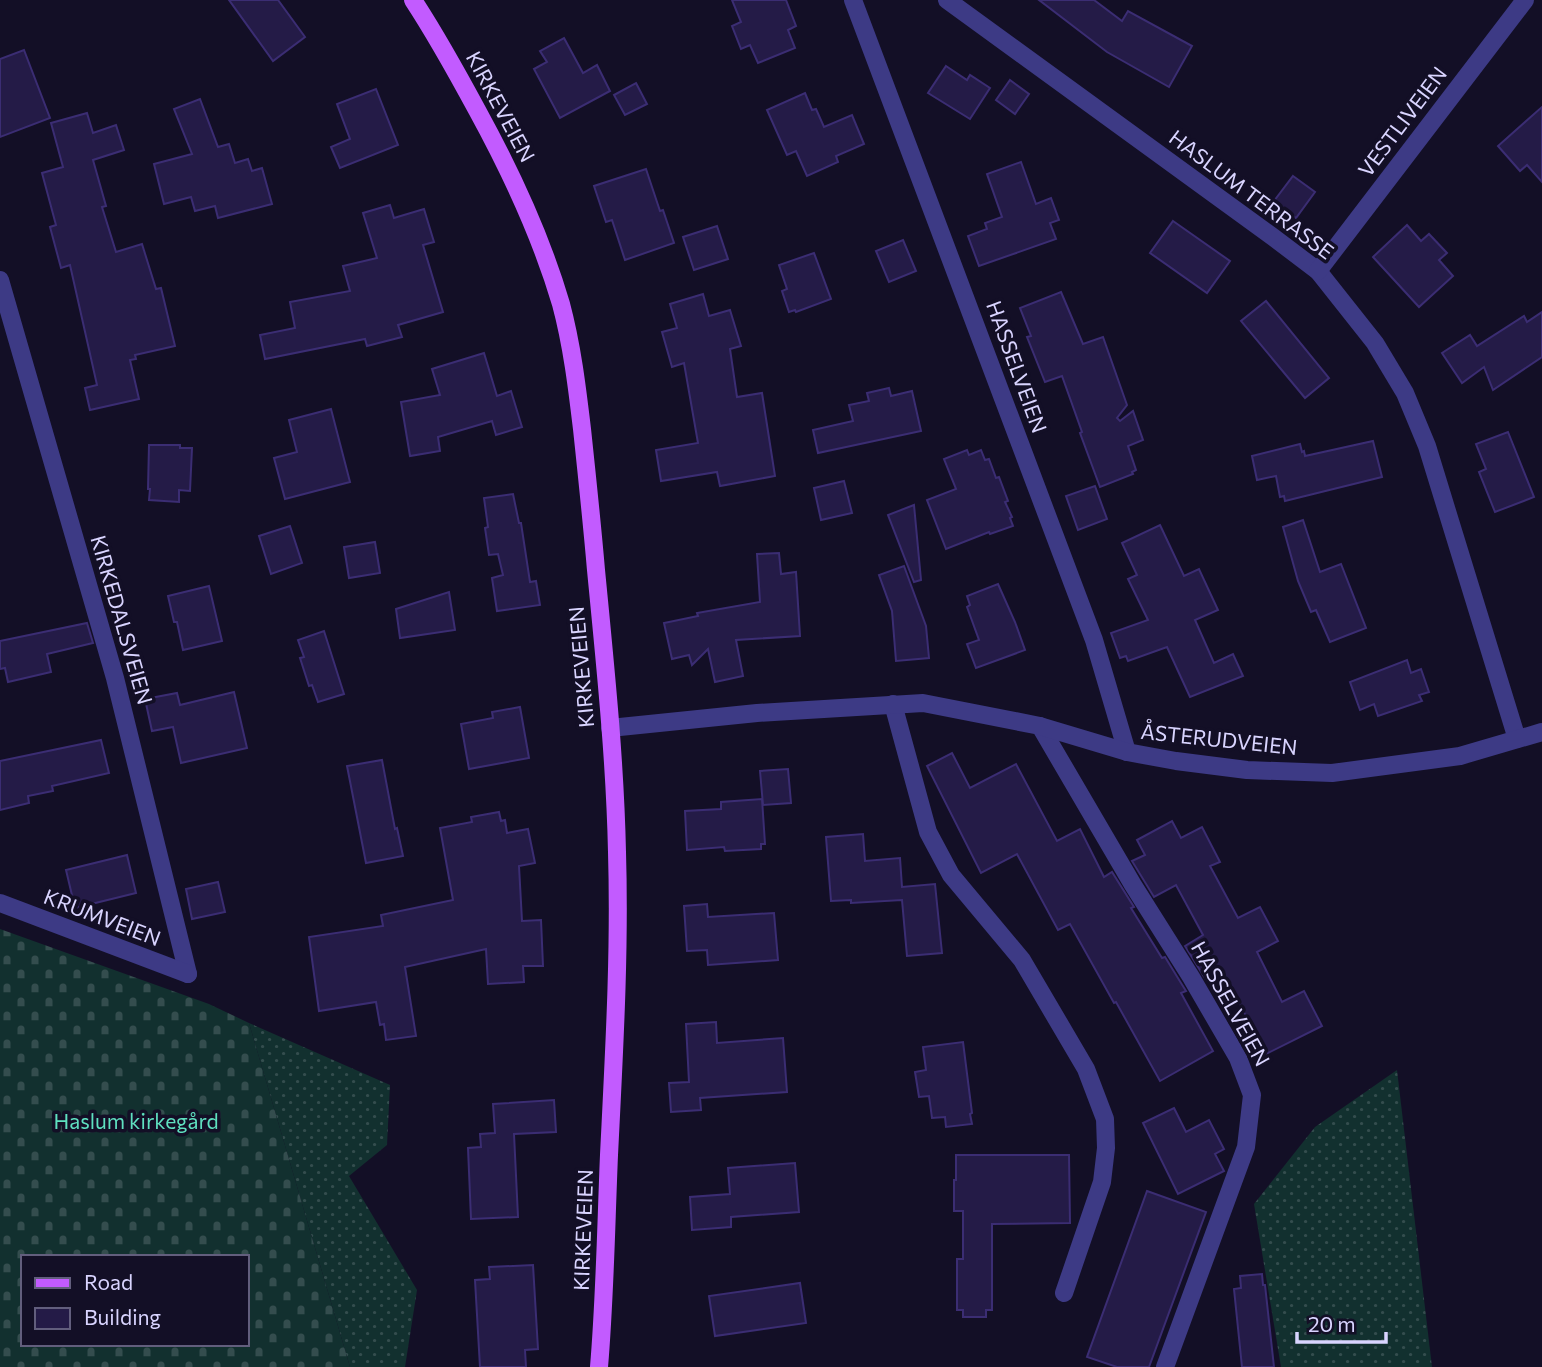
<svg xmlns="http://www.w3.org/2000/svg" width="1542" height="1367" font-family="Commissioner,sans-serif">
	<defs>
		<pattern id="grass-dots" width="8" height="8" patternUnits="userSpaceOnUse" patternTransform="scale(1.75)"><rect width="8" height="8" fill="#12302f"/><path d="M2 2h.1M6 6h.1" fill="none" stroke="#344d4e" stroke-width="1.8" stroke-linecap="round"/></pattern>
		<pattern id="cemetery-stones" width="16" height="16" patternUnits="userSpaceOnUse" patternTransform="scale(1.75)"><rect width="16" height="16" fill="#12302f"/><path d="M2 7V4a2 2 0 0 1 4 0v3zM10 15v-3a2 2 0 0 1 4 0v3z" fill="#344d4e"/></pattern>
	</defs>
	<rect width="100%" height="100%" fill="#130f26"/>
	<!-- grass -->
	<g fill="url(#grass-dots)">
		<polygon points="249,1023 390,1085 387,1145 349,1176 417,1290 405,1367 350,1367"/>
		<polygon points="1397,1070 1432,1367 1281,1367 1254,1204 1315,1127"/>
	</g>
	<!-- cemetery -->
	<path fill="url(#cemetery-stones)" fill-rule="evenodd" d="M0 929 209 1004 249 1023 350 1367H0ZM23 1257H247V1344H23Z"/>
	<!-- building -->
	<g fill="#241b47" stroke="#3b2d73" stroke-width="2">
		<polygon points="229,0 278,0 305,37 273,61"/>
		<polygon points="732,0 786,0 796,26 788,30 795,48 758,63 750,45 741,49 732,26 741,22"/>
		<polygon points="1039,0 1094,0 1122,21 1128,11 1192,46 1169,87 1107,52"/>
		<polygon points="564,38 583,73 597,65 610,91 560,118 534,69 547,62 540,51"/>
		<polygon points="24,50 50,118 0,137 0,59"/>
		<polygon points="946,66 967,80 970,75 990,88 970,119 928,93"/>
		<polygon points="1010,80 1029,94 1015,114 996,100"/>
		<polygon points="636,83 647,104 625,115 614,95"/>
		<polygon points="376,89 398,145 340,168 331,147 350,139 337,104"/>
		<polygon points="805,93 812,110 816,109 824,127 852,115 864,144 836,156 838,162 807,176 796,151 787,155 767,110"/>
		<polygon points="200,99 218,147 229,144 235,163 248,159 252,171 262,168 272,204 218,218 215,206 195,211 191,197 164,204 154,164 192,154 174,109"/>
		<polygon points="1542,107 1542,182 1527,165 1520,171 1498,146"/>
		<polygon points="87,113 93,133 116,125 124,150 93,160 106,206 102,207 116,252 142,244 156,289 161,288 175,346 135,355 136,359 130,360 139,399 90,410 85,388 97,385 70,265 61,268 50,227 56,225 42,173 63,167 51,123"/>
		<polygon points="1021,162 1036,204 1051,198 1059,220 1050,223 1056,239 979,266 968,236 987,229 985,223 1002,217 987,174"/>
		<polygon points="646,169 660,211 663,210 674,243 625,260 612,220 606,222 594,186"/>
		<polygon points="1293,176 1315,192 1296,218 1274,201"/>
		<polygon points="390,205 394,218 424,209 434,242 423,245 443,312 398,325 402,337 367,346 365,339 265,359 260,335 295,328 290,302 350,291 343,266 377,258 363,213"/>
		<polygon points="1173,221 1230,261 1207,293 1150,253"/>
		<polygon points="1407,225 1421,241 1429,234 1447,253 1439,260 1453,276 1419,307 1373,257"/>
		<polygon points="717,226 728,259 694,270 683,237"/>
		<polygon points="903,240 916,271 889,282 876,251"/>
		<polygon points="814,253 831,299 796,312 795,310 789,312 782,291 787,289 779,265"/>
		<polygon points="1061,292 1083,344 1103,337 1127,405 1117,418 1120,421 1133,411 1143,440 1128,446 1136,470 1132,472 1133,474 1100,487 1080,433 1082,432 1062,376 1045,382 1027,337 1031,336 1020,308"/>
		<polygon points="703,294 709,316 730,310 741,346 730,349 737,397 762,393 775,476 720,486 717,472 661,481 656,450 698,443 684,363 672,367 662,332 677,328 670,304"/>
		<polygon points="1266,301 1329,378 1305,398 1241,321"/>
		<polygon points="1542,312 1542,357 1493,390 1484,367 1462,383 1442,353 1470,335 1477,346 1524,316 1527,322"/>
		<polygon points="484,353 497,396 511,391 522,427 496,435 492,421 438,437 440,451 410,456 401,402 440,395 432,369"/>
		<polygon points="889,388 891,396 912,391 921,431 818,453 813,430 853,421 849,405 869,401 867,393"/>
		<polygon points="331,409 350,482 285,499 274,458 297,452 289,420"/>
		<polygon points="1508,432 1534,497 1495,512 1479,472 1486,469 1476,444"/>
		<polygon points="1373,441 1382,477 1285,501 1284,496 1280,497 1276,476 1257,480 1252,456 1300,444 1302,452 1304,451 1305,456"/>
		<polygon points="149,445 180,445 180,448 192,448 190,491 179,490 179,502 149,500 150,489 148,489"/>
		<polygon points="967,450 969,455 981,450 985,460 989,459 996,478 999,477 1008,501 1005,502 1012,517 1010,518 1013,526 990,534 989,532 946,549 927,500 956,489 944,459"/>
		<polygon points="844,481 852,513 821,520 814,488"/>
		<polygon points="1095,486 1107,519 1078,530 1066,496"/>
		<polygon points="513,494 519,523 521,523 530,582 536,581 540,605 497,611 492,578 503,575 498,554 489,555 485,528 488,527 484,498"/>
		<polygon points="914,505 921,580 914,582 888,515"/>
		<polygon points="1303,520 1320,572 1341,564 1366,628 1330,642 1316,610 1311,612 1298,581 1283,527"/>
		<polygon points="1160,525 1184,576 1199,569 1218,610 1195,620 1214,663 1233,654 1243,676 1190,697 1167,647 1128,661 1126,656 1120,658 1111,633 1148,620 1128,579 1137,575 1122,543"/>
		<polygon points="290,526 302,563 271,574 259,536"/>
		<polygon points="375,542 380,573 349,578 344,547"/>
		<polygon points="779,553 781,574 796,572 800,636 736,640 743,676 715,682 708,649 692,665 689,655 672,659 664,623 698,616 697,613 760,602 757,554"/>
		<polygon points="904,566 926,626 929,658 896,661 892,611 879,575"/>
		<polygon points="998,584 1015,622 1025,650 976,668 967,644 979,640 967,607 970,605 967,596"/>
		<polygon points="209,586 222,641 183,650 177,622 174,622 168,596"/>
		<polygon points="449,592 455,630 400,638 396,609"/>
		<polygon points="87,623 93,643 47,654 51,672 8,682 5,668 0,669 0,641"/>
		<polygon points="324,631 344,694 318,702 312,685 309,686 300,658 304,657 298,640"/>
		<polygon points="1407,660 1411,673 1421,669 1429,692 1419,695 1422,701 1378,716 1374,704 1360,710 1350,682"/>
		<polygon points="234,692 247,748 181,763 173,727 152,731 145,699 177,693 180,705"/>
		<polygon points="520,707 529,758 469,769 461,724 493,718 492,712"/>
		<polygon points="101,740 109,773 52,786 53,791 28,796 29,803 0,810 0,761"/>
		<polygon points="952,753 970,788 1016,764 1057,841 1080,829 1104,877 1112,872 1134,907 1131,908 1162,958 1165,957 1181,983 1186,991 1181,993 1213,1051 1160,1081 1116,1002 1114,1003 1070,924 1058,930 1017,854 981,873 927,766"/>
		<polygon points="382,760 395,829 397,828 403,856 366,863 347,766"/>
		<polygon points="788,769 791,803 763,805 760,771"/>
		<polygon points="762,799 765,844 761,844 761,849 725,851 724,847 687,850 685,811 721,809 721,802"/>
		<polygon points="499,812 501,821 505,820 507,833 528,829 535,863 519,866 522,921 541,920 543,966 523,966 524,982 488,984 486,949 405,967 416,1036 386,1040 384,1024 380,1025 376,1002 319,1011 309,937 383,926 381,915 453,900 440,828 472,822 471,817"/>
		<polygon points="1172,821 1181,838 1202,827 1220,862 1210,866 1238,918 1260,907 1278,941 1257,952 1282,1002 1304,991 1322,1026 1266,1054 1222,971 1206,980 1185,946 1203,935 1176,885 1154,897 1132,861 1145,855 1137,840"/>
		<polygon points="863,834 865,861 900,858 902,887 935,884 942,953 907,956 902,900 851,903 851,900 831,901 826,837"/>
		<polygon points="127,855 136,893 75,908 66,870"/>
		<polygon points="218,882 225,912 192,919 186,889"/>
		<polygon points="707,904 708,917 774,913 778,960 708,965 707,950 687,951 684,906"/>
		<polygon points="716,1022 717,1043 783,1038 787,1092 700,1098 701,1110 671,1112 669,1083 689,1082 686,1024"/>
		<polygon points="963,1042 972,1113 970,1114 972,1124 946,1127 945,1117 932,1118 929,1096 919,1097 915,1072 926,1070 923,1047"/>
		<polygon points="554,1100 556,1132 514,1134 518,1217 471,1219 468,1148 481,1147 480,1134 495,1133 493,1104"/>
		<polygon points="1174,1108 1186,1132 1209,1120 1224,1149 1215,1154 1224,1171 1178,1194 1143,1123"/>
		<polygon points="956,1155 1069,1155 1070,1223 992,1224 992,1310 986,1310 986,1317 963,1317 963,1310 957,1310 957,1259 963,1259 963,1211 954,1211 954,1180 956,1180"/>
		<polygon points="795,1163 799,1212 731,1217 731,1227 692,1230 690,1197 730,1194 728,1168"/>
		<polygon points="1147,1191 1206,1212 1149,1367 1117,1367 1087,1357"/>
		<polygon points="533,1265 538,1349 525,1350 526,1367 480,1367 475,1280 490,1279 489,1267"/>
		<polygon points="1262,1274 1263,1285 1265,1285 1274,1367 1242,1367 1234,1289 1241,1288 1240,1276"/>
		<polygon points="800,1283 806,1323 715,1336 709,1296"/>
	</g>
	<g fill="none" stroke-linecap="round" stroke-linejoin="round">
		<!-- minor -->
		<g stroke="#3d3a85" stroke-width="18">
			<polyline points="853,0 1094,640 1127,752"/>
			<polyline points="947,0 1273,237 1318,271 1375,343 1405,393 1427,446 1517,739"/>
			<polyline points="1318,271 1525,0"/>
			<polyline points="0,280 115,678 188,974"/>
			<polyline points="893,704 928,832 951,875 1022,960 1086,1069 1105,1119 1106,1148 1102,1182 1064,1293"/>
			<polyline points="1040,726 1133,885 1191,977 1238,1058 1252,1095 1246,1147 1165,1367"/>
			<polyline points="610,728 757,713 923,703 1040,726 1127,752 1176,761 1247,770 1332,773 1460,756 1542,732"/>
			<polyline points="0,903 188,974"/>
		</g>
		<!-- major -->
		<path stroke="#c25bff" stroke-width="18" d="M413 0C436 35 457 73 477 110 511 172 541 236 561 304 572 345 577 387 582 429 587 476 592 523 596 570 605 663 615 758 617 852 620 953 614 1054 609 1155 606 1226 605 1297 599 1367"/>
	</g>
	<g text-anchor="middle" stroke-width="7" stroke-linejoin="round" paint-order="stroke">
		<!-- street labels -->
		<g font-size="21" fill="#d9d4ff" stroke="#130f26">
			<text transform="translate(500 107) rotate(62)" y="7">KIRKEVEIEN</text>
			<text transform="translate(1403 122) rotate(-53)" y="7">VESTLIVEIEN</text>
			<text transform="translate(1251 195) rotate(37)" y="7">HASLUM TERRASSE</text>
			<text transform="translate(1016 367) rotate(70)" y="7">HASSELVEIEN</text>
			<text transform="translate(121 620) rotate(74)" y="7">KIRKEDALSVEIEN</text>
			<text transform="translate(582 667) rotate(-95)" y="7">KIRKEVEIEN</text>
			<text transform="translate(1219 740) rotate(6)" y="7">ÅSTERUDVEIEN</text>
			<text transform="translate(102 918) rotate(21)" y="7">KRUMVEIEN</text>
			<text transform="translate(1230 1004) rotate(61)" y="7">HASSELVEIEN</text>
			<text transform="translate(584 1230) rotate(-88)" y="7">KIRKEVEIEN</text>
		</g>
		<!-- park labels -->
		<g font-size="21" fill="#5fe0c0" stroke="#130f26">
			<text x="136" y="1129">Haslum kirkegård</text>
		</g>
	</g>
	<!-- legend -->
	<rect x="21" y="1255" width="228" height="91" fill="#130f26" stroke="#625e7d" stroke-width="2"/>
	<rect x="35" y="1278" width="35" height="10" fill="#c25bff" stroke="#625e7d" stroke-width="2"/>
	<text x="84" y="1290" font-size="21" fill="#d9d4ff">Road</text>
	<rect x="35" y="1308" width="35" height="21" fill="#241b47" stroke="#625e7d" stroke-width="2"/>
	<text x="84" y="1325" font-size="21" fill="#d9d4ff">Building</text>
	<!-- scale -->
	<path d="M1297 1332v10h89v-10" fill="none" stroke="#d9d4ff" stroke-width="3.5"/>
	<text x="1308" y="1332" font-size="21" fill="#d9d4ff" stroke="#130f26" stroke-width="5" paint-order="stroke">20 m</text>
</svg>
